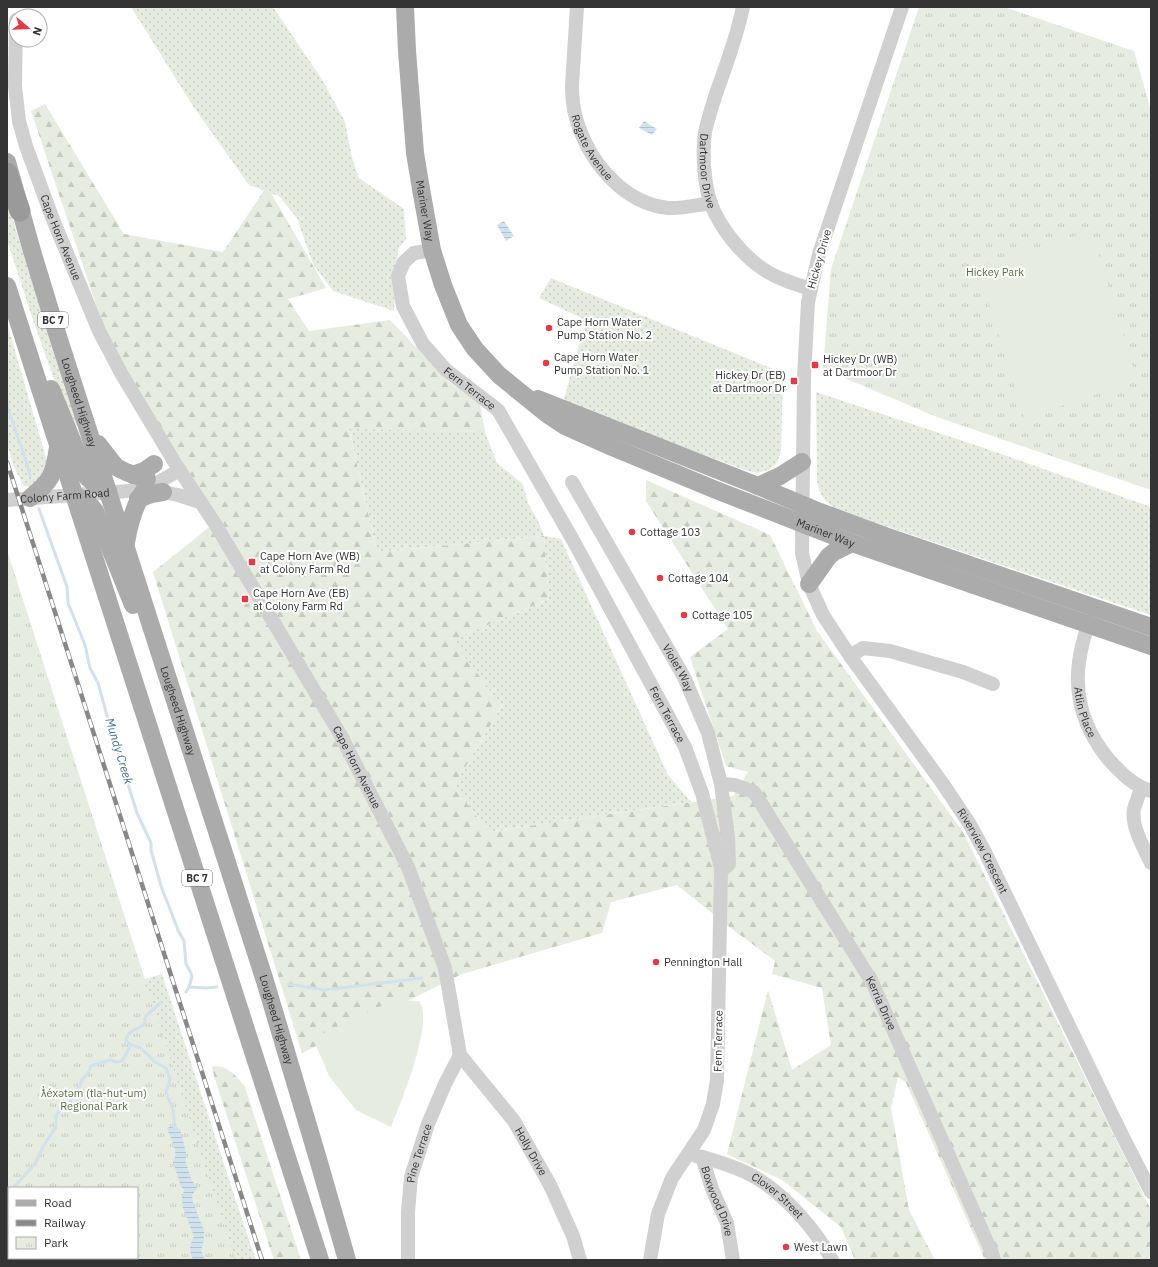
<svg xmlns="http://www.w3.org/2000/svg" width="1158" height="1267" font-family="'IBM Plex Sans',sans-serif">
	<defs>
		<pattern id="grass-dots" width="8" height="8" patternUnits="userSpaceOnUse"><rect width="8" height="8" fill="#e6ecdf"/><path d="M2 2h.1M6 6h.1" fill="none" stroke="#c6cbc0" stroke-width="1.8" stroke-linecap="round"/></pattern>
		<pattern id="forest-firs" width="22" height="20" patternUnits="userSpaceOnUse"><rect width="22" height="20" fill="#e6ecdf"/><path d="M5 1l3.5 6h-7zM16 11l3.5 6h-7z" fill="#c6cbc0"/></pattern>
		<pattern id="park-tufts" width="24" height="20" patternUnits="userSpaceOnUse"><rect width="24" height="20" fill="#e6ecdf"/><path d="M3 7l-1-3M5 7V3M7 7l1-3M15 17l-1-3M17 17v-4M19 17l1-3" fill="none" stroke="#c6cbc0"/></pattern>
		<pattern id="water-rules" width="6" height="5" patternUnits="userSpaceOnUse"><rect width="6" height="5" fill="#cfe2ee"/><path d="M0 2.5h6" fill="none" stroke="#b2c2cd"/></pattern>
	</defs>
	<rect width="100%" height="100%" fill="#fff"/>
	<!-- grass -->
	<g fill="url(#grass-dots)">
		<polygon points="131,7 273,7 323,81 345,122 352,158 359,178 404,209 406,239 398,249 394,311 333,291 313,264 297,218 279,196 249,185 193,106"/>
		<polygon points="7,202 79,425 71,428 31,314 7,240"/>
		<polygon points="551,278 783,373 781,451 777,463 768,470 757,473 745,470 563,402 586,320 539,298"/>
		<path d="M7 323 47 461 44 476 30 487 24 486C16 473 11 459 7 444Z"/>
		<path d="M816 392 990 450 1151 507V615L835 509C824 500 820 496 817 482Z"/>
		<polygon points="349,428 485,432 497,463 523,484 528,503 539,523 544,536 561,539 668,775 691,802 488,832 454,786 502,706 451,640 549,599 544,536 377,552"/>
		<polygon points="162,974 243,1222 256,1260 205,1260 150,1168 9,1188 7,1194 7,1159 129,984"/>
	</g>
	<!-- forest -->
	<g fill="url(#forest-firs)">
		<polygon points="45,104 124,234 223,252 267,186 326,288 288,299 309,331 390,320 450,383 480,404 485,432 349,429 377,552 544,536 549,599 452,640 502,706 454,786 488,832 733,796 748,772 726,766 690,657 728,629 646,501 646,480 770,535 817,631 963,832 1151,1210 1151,1260 985,1260 906,1083 898,1077 891,1108 909,1210 935,1260 855,1260 841,1227 782,1180 727,1154 768,990 792,1070 831,1045 822,988 772,974 775,961 732,929 677,885 611,902 602,933 462,974 302,1053 153,572 217,521 110,346 31,111"/>
		<polygon points="212,1066 223,1067 234,1074 245,1087 301,1260 274,1260 247,1178 214,1076"/>
	</g>
	<!-- park -->
	<g fill="url(#park-tufts)" fill-rule="evenodd">
		<polygon points="919,7 1004,7 1134,51 1151,111 1151,490 937,417 823,369 831,269"/>
		<path d="M7 550 235 1260H7ZM9 1188H137V1258H9Z"/>
	</g>
	<!-- pitch -->
	<g fill="#e6ecdf">
		<polygon points="1091,231 1135,373 1128,384 1024,418 978,267"/>
		<path d="M394 1000 419 1001C435 1021 400 1104 391 1127L356 1110 329 1076 313 1038Z"/>
	</g>
	<!-- water -->
	<g fill="url(#water-rules)">
		<polygon points="644,121 657,129 652,135 639,128"/>
		<polygon points="504,221 514,236 506,241 497,225"/>
		<path d="M173 1126 180 1129 187 1156 185 1160 192 1181 195 1184 197 1188 192 1195 193 1202 204 1231V1239L201 1251 205 1260H193C189 1248 189 1247 194 1236L183 1208 182 1199 184 1190 181 1186 173 1162C180 1152 170 1139 167 1128Z"/>
	</g>
	<g fill="none" stroke-linecap="round" stroke-linejoin="round">
		<!-- stream -->
		<g stroke="#cfe2ee" stroke-width="3">
			<path d="M7 403C13 428 24 450 30 475"/>
			<polyline points="39,509 67,587 68,603 85,645 90,668 98,683 111,730 137,813 151,843 151,850 161,886 178,930 184,941 186,964 191,973 192,977 189,987 186,992"/>
			<polyline points="288,984 324,990 422,978"/>
			<polyline points="189,987 208,988 217,987"/>
			<polyline points="131,1045 141,1048 155,1062 166,1068 170,1079 166,1093 173,1109 175,1131"/>
			<path d="M13 1188 35 1164 44 1145 56 1127V1116L61 1107 66 1109 69 1107 72 1096 79 1088 82 1080 88 1073 91 1066 110 1060 117 1062 122 1061 131 1045 126 1041C128 1029 138 1030 145 1024V1018L146 1016 161 1002"/>
			<polyline points="7,1194 9,1192"/>
		</g>
		<!-- minor -->
		<g stroke="#d0d0d0" stroke-width="14">
			<path id="s1" d="M577 7 572 85C572 96 573 107 576 118 588 160 622 203 668 208 682 209 696 205 711 203"/>
			<path id="s2" d="M743 7C737 37 726 65 716 94 712 106 708 119 705 132 702 152 704 185 711 204 720 228 742 255 763 269 778 279 795 284 811 289"/>
			<path id="s3" d="M902 7 819 254 808 302 804 377 802 553 809 584 823 615 850 656 943 784 969 823 985 852 1120 1131 1151 1192"/>
			<path id="s4" d="M16 20 15 86 19 121 26 146 52 217 99 331 121 373 175 463 217 527 340 734 408 867 445 968 460 1055 514 1121 550 1185 573 1236 580 1260"/>
			<path id="s5" d="M432 250 414 253 404 262 398 276 403 306 423 344 446 370 498 410 573 540 685 747 702 793 721 868 717 1080 713 1104 704 1130 672 1178 658 1214 650 1260"/>
			<path id="s6" d="M572 482 684 677 708 733 721 784 728 838 729 864 725 868H721"/>
			<polyline points="153,490 178,495 200,502"/>
			<path id="s7" d="M7 500 142 490 153 485 180 470"/>
			<path id="s8" d="M1092 615C1086 630 1081 646 1079 662 1074 699 1086 733 1110 761 1122 774 1134 786 1151 791"/>
			<polyline points="850,656 863,648 890,651 963,672 993,684"/>
			<path id="s9" d="M721 784 735 785 754 792 872 982 992 1253 994 1260"/>
			<path d="M1141 788C1139 795 1136 802 1134 809 1131 827 1144 848 1151 863"/>
			<path id="s10" d="M696 1156 702 1157 712 1189 727 1223 733 1260"/>
			<path id="s11" d="M702 1157C720 1162 737 1167 753 1176 784 1193 816 1230 832 1260"/>
			<path id="s12" d="M408 1260V1212L411 1177 428 1124 445 1084 460 1055"/>
		</g>
		<!-- major -->
		<g stroke="#ababab" stroke-width="18">
			<path id="s13" d="M405 7 407 51 415 153 421 189 432 250 443 285 459 325 475 349 499 375 547 414 565 426 612 447 716 490 852 543 1151 646"/>
			<path id="s14" d="M7 162 32 251 56 330 265 981 318 1159 347 1260"/>
			<polyline points="7,286 320,1260"/>
			<polyline points="51,389 87,477 96,485 108,491"/>
			<polyline points="538,399 758,486 820,512 885,536 1151,627"/>
			<polyline points="98,444 116,467 126,472 147,479"/>
			<polyline points="133,475 144,471 154,464"/>
			<polyline points="758,486 780,476 802,462"/>
			<polyline points="74,495 87,502 95,511 133,605"/>
			<path d="M30 498C52 481 54 474 58 447"/>
			<polyline points="138,499 151,494 163,492"/>
			<path d="M126 543C129 523 134 506 145 489"/>
			<polyline points="809,584 829,556 834,552 852,543"/>
		</g>
		<!-- highway -->
		<polyline stroke="#9a9a9a" stroke-width="21" points="7,173 20,211"/>
		<defs>
			<polyline id="rail" points="7,462 262,1260"/>
		</defs>
		<!-- rail casing -->
		<use href="#rail" stroke="#888" stroke-width="4.5"/>
		<!-- rail -->
		<use href="#rail" stroke="#fff" stroke-width="3" stroke-dasharray="9" stroke-linecap="butt"/>
	</g>
	<!-- markers -->
	<g fill="#e63946" stroke="#fff" stroke-width="1.5">
		<circle cx="549" cy="328" r="4"/>
		<circle cx="546" cy="363" r="4"/>
		<rect x="811" y="361" width="8" height="8" rx="2"/>
		<rect x="790" y="377" width="8" height="8" rx="2"/>
		<circle cx="632" cy="532" r="4"/>
		<rect x="248" y="558" width="8" height="8" rx="2"/>
		<circle cx="660" cy="578" r="4"/>
		<rect x="241" y="595" width="8" height="8" rx="2"/>
		<circle cx="684" cy="615" r="4"/>
		<circle cx="656" cy="962" r="4"/>
		<circle cx="786" cy="1247" r="4"/>
	</g>
	<g text-anchor="middle" stroke-width="4" stroke-linejoin="round" paint-order="stroke">
		<!-- shield labels -->
		<g fill="#fff" stroke="#707070" stroke-width="1">
			<rect x="38" y="312" width="30" height="16" rx="3"/>
			<rect x="182" y="870" width="30" height="16" rx="3"/>
		</g>
		<g font-size="10" font-weight="bold" fill="#333">
			<text x="53" y="324">BC 7</text>
			<text x="197" y="882">BC 7</text>
		</g>
		<!-- street labels -->
		<g font-size="11" fill="#333" stroke="#fff">
			<text dy="4" stroke="none"><textPath href="#s1" startOffset="145">Rogate Avenue</textPath></text>
			<text dy="4" stroke="none"><textPath href="#s2" startOffset="170">Dartmoor Drive</textPath></text>
			<text dy="4" stroke="none"><textPath href="#s13" startOffset="205">Mariner Way</textPath></text>
			<text dy="4" stroke="none"><textPath href="#s4" startOffset="225">Cape Horn Avenue</textPath></text>
			<text transform="translate(819 259) rotate(-74)" y="4">Hickey Drive</text>
			<text dy="4" stroke="none"><textPath href="#s5" startOffset="185">Fern Terrace</textPath></text>
			<text dy="4" stroke="none"><textPath href="#s14" startOffset="251">Lougheed Highway</textPath></text>
			<text dy="4" stroke="none"><textPath href="#s7" startOffset="58">Colony Farm Road</textPath></text>
			<text dy="4" stroke="none"><textPath href="#s13" startOffset="754">Mariner Way</textPath></text>
			<text dy="4" stroke="none"><textPath href="#s6" startOffset="214">Violet Way</textPath></text>
			<text dy="4" stroke="none"><textPath href="#s14" startOffset="575">Lougheed Highway</textPath></text>
			<text dy="4" stroke="none"><textPath href="#s8" startOffset="100">Atlin Place</textPath></text>
			<text dy="4" stroke="none"><textPath href="#s5" startOffset="569">Fern Terrace</textPath></text>
			<text dy="4" stroke="none"><textPath href="#s4" startOffset="833">Cape Horn Avenue</textPath></text>
			<text dy="4" stroke="none"><textPath href="#s3" startOffset="912">Riverview Crescent</textPath></text>
			<text dy="4" stroke="none"><textPath href="#s9" startOffset="281">Kerria Drive</textPath></text>
			<text dy="4" stroke="none"><textPath href="#s14" startOffset="899">Lougheed Highway</textPath></text>
			<text transform="translate(718 1041) rotate(-89)" y="4">Fern Terrace</text>
			<text dy="4" stroke="none"><textPath href="#s4" startOffset="1261">Holly Drive</textPath></text>
			<text dy="4" stroke="none"><textPath href="#s12" startOffset="108">Pine Terrace</textPath></text>
			<text dy="4" stroke="none"><textPath href="#s11" startOffset="86">Clover Street</textPath></text>
			<text dy="4" stroke="none"><textPath href="#s10" startOffset="53">Boxwood Drive</textPath></text>
		</g>
		<!-- park labels -->
		<g font-size="11" fill="#56703f" stroke="#fff">
			<text x="995" y="276">Hickey Park</text>
			<text x="94" y="1097">ƛ̓éxətəm (tla-hut-um)<tspan x="94" dy="13">Regional Park</tspan></text>
		</g>
		<!-- poi labels -->
		<g font-size="11" fill="#333" stroke="#fff" text-anchor="start">
			<text x="557" y="326">Cape Horn Water<tspan x="557" dy="13">Pump Station No. 2</tspan></text>
			<text x="554" y="361">Cape Horn Water<tspan x="554" dy="13">Pump Station No. 1</tspan></text>
			<text x="823" y="363">Hickey Dr (WB)<tspan x="823" dy="13">at Dartmoor Dr</tspan></text>
			<text x="786" y="379" text-anchor="end">Hickey Dr (EB)<tspan x="786" dy="13">at Dartmoor Dr</tspan></text>
			<text x="640" y="536">Cottage 103</text>
			<text x="260" y="560">Cape Horn Ave (WB)<tspan x="260" dy="13">at Colony Farm Rd</tspan></text>
			<text x="668" y="582">Cottage 104</text>
			<text x="253" y="597">Cape Horn Ave (EB)<tspan x="253" dy="13">at Colony Farm Rd</tspan></text>
			<text x="692" y="619">Cottage 105</text>
			<text x="664" y="966">Pennington Hall</text>
			<text x="794" y="1251">West Lawn</text>
		</g>
		<!-- water labels -->
		<g font-size="12" font-style="italic" fill="#3f7597" stroke="#fff">
			<text transform="translate(119 751) rotate(73)" y="4">Mundy Creek</text>
		</g>
	</g>
	<!-- border -->
	<rect width="1158" height="1267" fill="none" stroke="#333333" stroke-width="16"/>
	<!-- legend -->
	<rect x="8" y="1187" width="130" height="72" fill="#ffffff" stroke="#adadad"/>
	<rect x="16" y="1200" width="20" height="6" fill="#ababab" stroke="#adadad"/>
	<text x="44" y="1207" font-size="12" fill="#333333">Road</text>
	<rect x="16" y="1220" width="20" height="6" fill="#888888" stroke="#adadad"/>
	<text x="44" y="1227" font-size="12" fill="#333333">Railway</text>
	<rect x="16" y="1237" width="20" height="12" fill="url(#park-tufts)" stroke="#adadad"/>
	<text x="44" y="1247" font-size="12" fill="#333333">Park</text>
	<!-- north arrow -->
	<g transform="translate(28 28) rotate(109)"><circle r="19" fill="#ffffff" stroke="#adadad"/>
	<path d="M0-3L7 15L0 10L-7 15Z" fill="#e63946"/>
	<text y="-6" font-size="11" font-weight="bold" text-anchor="middle" fill="#333333">N</text>
	</g>
</svg>
